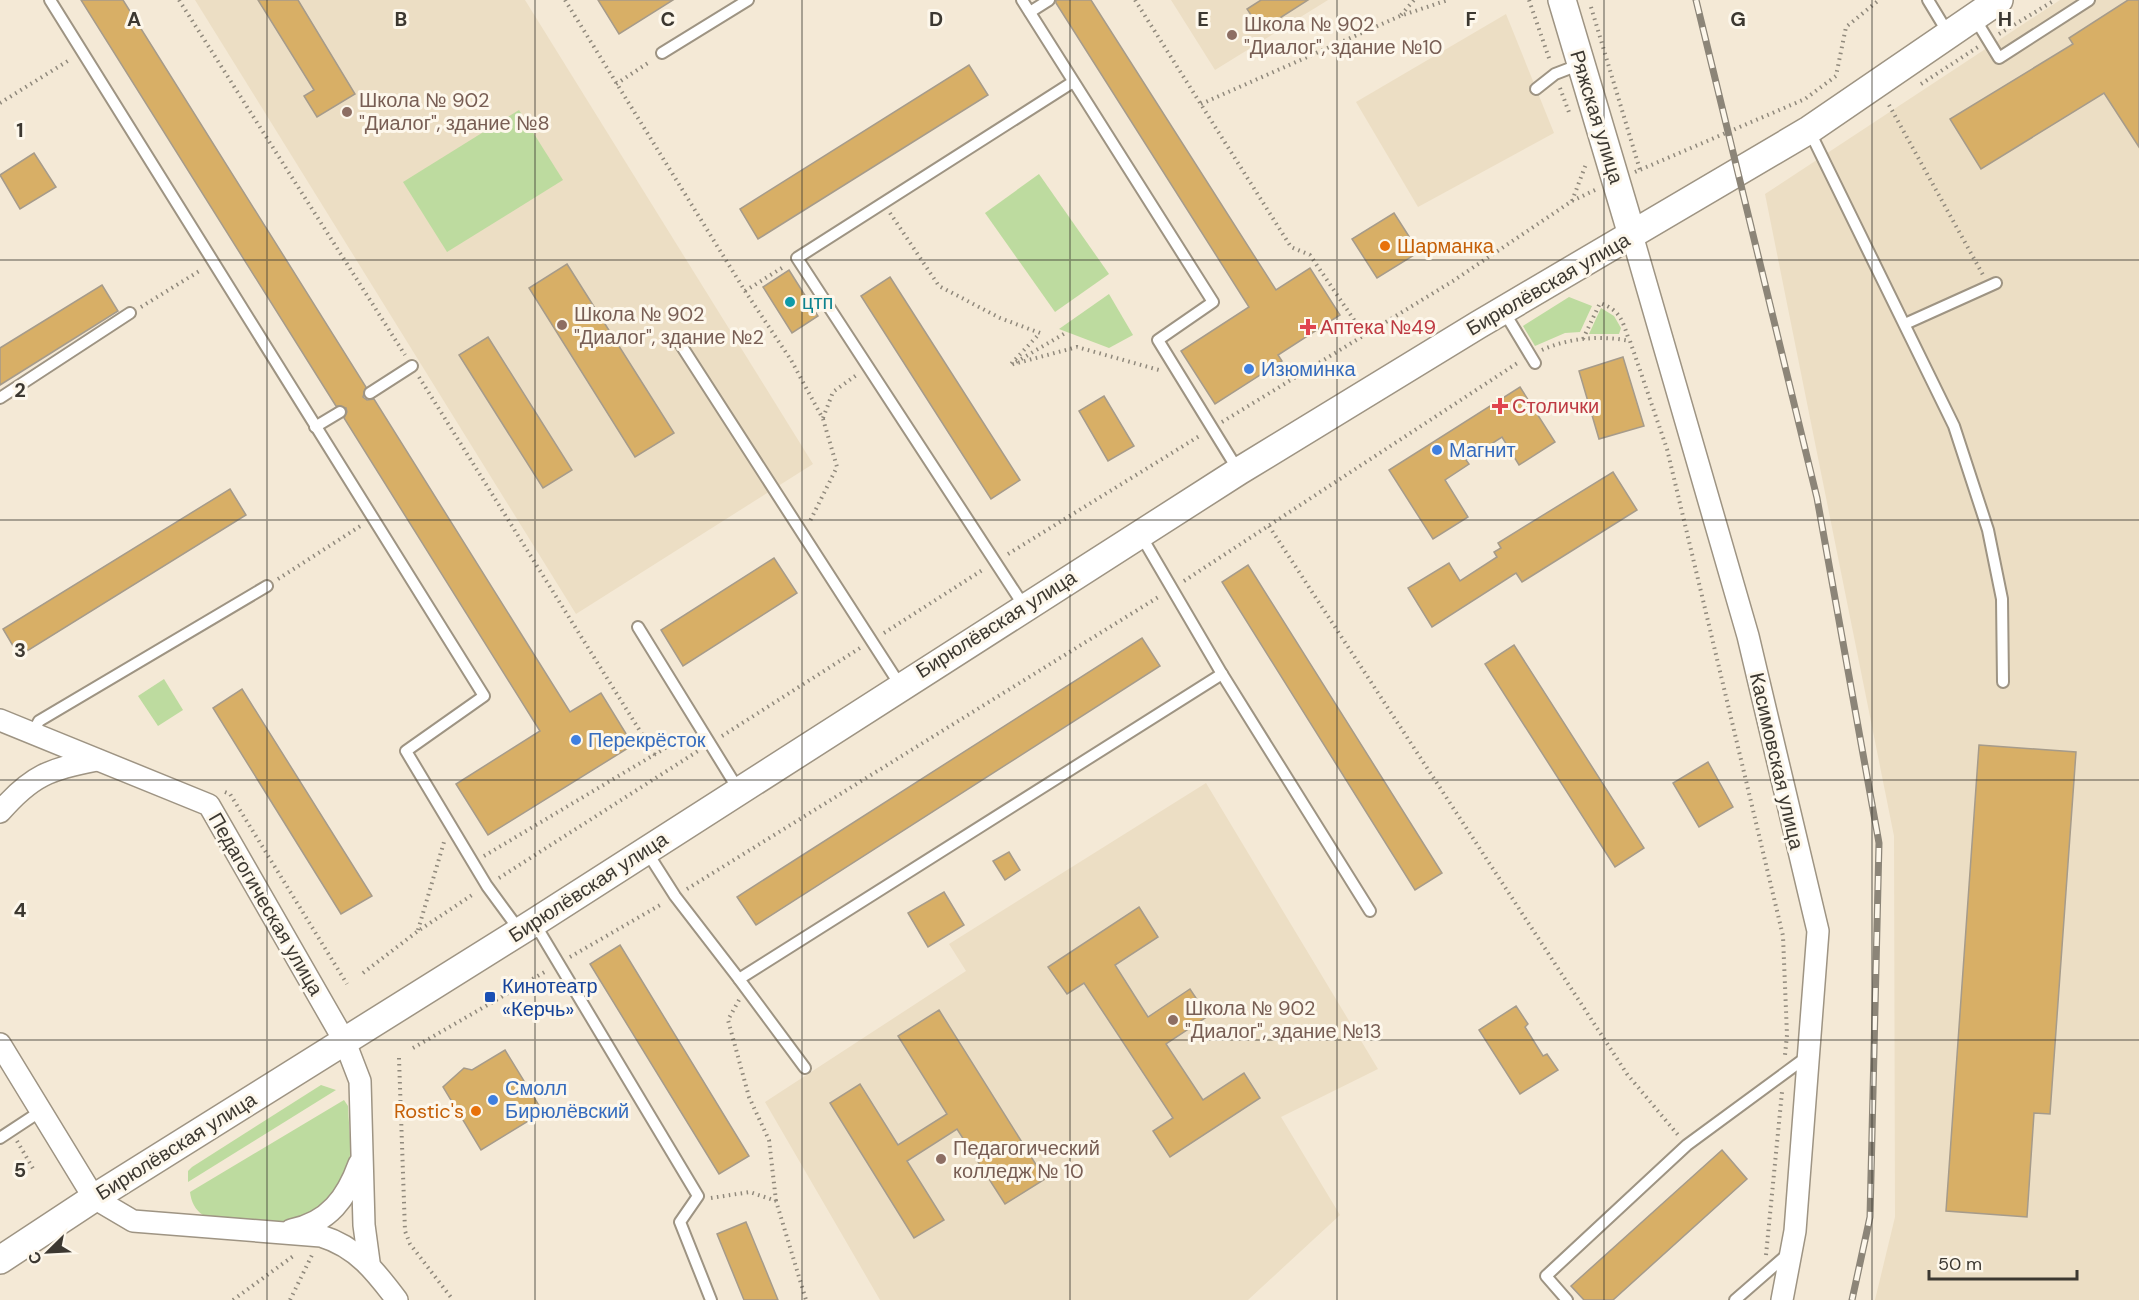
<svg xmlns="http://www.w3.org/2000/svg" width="2139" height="1300" font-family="'DM Sans',sans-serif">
	<rect width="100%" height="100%" fill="#f4e9d6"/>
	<!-- built -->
	<g fill="#ecdec4">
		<polygon points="195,0 525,0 813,464 576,614"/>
		<polygon points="1171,0 1328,0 1215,70"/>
		<polygon points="2060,0 2139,0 2139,1300 1875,1300 1895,1217 1894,836 1765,194"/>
		<polygon points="1506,14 1554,133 1418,207 1356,102"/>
		<polygon points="1206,783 1378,1069 1281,1117 1340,1215 1248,1300 880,1300 765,1102 966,971 949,944"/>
	</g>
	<!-- green -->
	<g fill="#bddb9f">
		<polygon points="519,110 563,180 447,252 403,182"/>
		<polygon points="1039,174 1109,274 1055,312 985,213"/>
		<polygon points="1109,294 1133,335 1109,348 1059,329"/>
		<polygon points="1569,297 1592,306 1580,332 1565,333 1535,346 1523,326"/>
		<polygon points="1601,308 1614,316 1621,328 1619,334 1589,334"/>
		<polygon points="164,679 183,710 158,726 138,696"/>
		<polygon points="321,1085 336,1090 188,1182 188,1171 192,1167"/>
		<path d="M344 1100 348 1106C349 1135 356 1164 339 1191 336 1197 297 1224 290 1225 277 1226 215 1220 203 1215 195 1210 191 1201 190 1192Z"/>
	</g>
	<!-- building -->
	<g fill="#d8af66" stroke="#a69b8a" stroke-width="1.5">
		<polygon points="81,0 123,0 366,387 363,397 367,400 374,399 570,712 601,693 633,745 488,835 456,784 540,731 344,418 347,412 346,408 336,406"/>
		<polygon points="258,0 298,0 355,94 317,117 304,96 314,90"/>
		<polygon points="598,0 673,0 619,34"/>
		<polygon points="1056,0 1091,0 1276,290 1310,268 1340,315 1278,355 1282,361 1215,404 1181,351 1249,307 1056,3"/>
		<polygon points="1261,0 1308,0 1261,30 1247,9"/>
		<polygon points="2128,0 2139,0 2139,147 2104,93 1981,169 1950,119 2073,44 2069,38"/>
		<polygon points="969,65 988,95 758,239 740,209"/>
		<polygon points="34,153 56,187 20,209 0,175"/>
		<polygon points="1394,213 1419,252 1377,278 1352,239"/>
		<polygon points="567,264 674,433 635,457 529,288"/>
		<polygon points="789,270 818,316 792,333 763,287"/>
		<polygon points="890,277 1020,480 991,499 861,296"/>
		<polygon points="102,285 118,311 0,385 0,348"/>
		<polygon points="488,337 572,470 543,488 459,355"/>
		<polygon points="1623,357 1644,426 1599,439 1579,371"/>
		<polygon points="1520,387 1555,442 1519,465 1502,437 1466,460 1469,464 1445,480 1468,517 1433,539 1389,470"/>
		<polygon points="1104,396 1134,446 1108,461 1079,411"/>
		<polygon points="1613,472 1637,510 1522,582 1516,573 1432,627 1408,588 1449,563 1460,581 1497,557 1494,552 1501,548 1498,543"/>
		<polygon points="230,489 246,515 19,656 3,629"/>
		<polygon points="774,558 797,593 683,666 661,630"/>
		<polygon points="1248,565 1442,873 1415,890 1222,582"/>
		<polygon points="1142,638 1160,666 756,925 737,897"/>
		<polygon points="1514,645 1644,848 1615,867 1485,664"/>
		<polygon points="242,689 372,896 341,914 213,708"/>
		<polygon points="1979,745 2076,752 2050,1114 2034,1113 2027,1217 1946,1211"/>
		<polygon points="1708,762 1733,807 1699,827 1673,783"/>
		<polygon points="1009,852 1020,870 1005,880 993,861"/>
		<polygon points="944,892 964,925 928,947 908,913"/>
		<polygon points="1139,907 1158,937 1115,965 1148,1017 1190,989 1208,1016 1166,1044 1203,1100 1244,1073 1260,1098 1170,1157 1153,1131 1173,1118 1084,983 1067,994 1048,967"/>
		<polygon points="620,945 749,1156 719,1174 590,964"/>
		<polygon points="1516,1006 1528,1024 1525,1027 1543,1056 1547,1054 1558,1070 1520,1094 1479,1030"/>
		<polygon points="939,1010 1045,1179 1005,1204 957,1129 907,1161 944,1220 914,1238 830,1103 860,1084 898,1145 947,1114 898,1036"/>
		<polygon points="505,1050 543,1112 481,1150 443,1087 464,1068 472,1070"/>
		<polygon points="1722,1150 1747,1179 1613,1300 1584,1300 1571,1286"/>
		<polygon points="746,1222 778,1300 744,1300 717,1234"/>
	</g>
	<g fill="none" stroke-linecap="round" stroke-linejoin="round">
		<defs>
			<g id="service">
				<polyline points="50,0 484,696 406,751 487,886 520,931"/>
				<polyline points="1022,0 1213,302 1158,340 1238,470"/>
				<polyline points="1928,0 1948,33"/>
				<polyline points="1030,12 1049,0"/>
				<polyline points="1974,17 1999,58 2089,0"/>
				<polyline points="662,53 748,0"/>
				<polyline points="1536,89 1555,74 1581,64"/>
				<polyline points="1809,130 1954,426 1988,530 2002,599 2003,682"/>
				<polyline points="1503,310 1535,363"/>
				<polyline points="1905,324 1996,283"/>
				<polyline points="679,342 900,685"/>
				<polyline points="370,393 412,366"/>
				<polyline points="0,398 130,313"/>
				<polyline points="315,427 340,412"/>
				<polyline points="1140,534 1222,674 1370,911"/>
				<polyline points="1024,606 797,258 1073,82"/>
				<polyline points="638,627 738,789"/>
				<polyline points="33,732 39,721 267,586"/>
				<polyline points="647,852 675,896 739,979 1222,674"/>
				<polyline points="535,924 698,1196 680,1222 711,1300"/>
				<polyline points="739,979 805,1068"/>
				<polyline points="0,1138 41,1111"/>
				<polyline points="1567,1300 1546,1276 1687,1145 1808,1056"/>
				<polyline points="1735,1300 1789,1253"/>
			</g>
			<g id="minor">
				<polyline points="1632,235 1748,636 1818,931 1795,1231 1782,1300"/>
				<polyline points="0,720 209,805 345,1042 360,1081 364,1225 369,1262"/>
				<path d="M0 812C32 775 50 769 97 760"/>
				<path d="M0 1044 94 1198 133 1221 321 1236C357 1247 376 1272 397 1300"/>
				<path d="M291 1230C329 1223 347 1197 359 1164"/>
			</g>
			<g id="tertiary">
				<polyline points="1562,0 1632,235"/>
				<polyline points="0,1260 94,1198 535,922 1239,471 1478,325 1809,130 1999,0"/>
			</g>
		</defs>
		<!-- service casing -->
		<use href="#service" stroke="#9e9483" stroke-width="14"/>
		<!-- minor casing -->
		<use href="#minor" stroke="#9e9483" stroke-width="24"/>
		<!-- tertiary casing -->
		<use href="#tertiary" stroke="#9e9483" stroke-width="30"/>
		<!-- path -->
		<g stroke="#90897c" stroke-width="4" stroke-dasharray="1.5 4.5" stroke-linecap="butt">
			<polyline points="179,0 405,355"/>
			<polyline points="565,0 745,291 791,360 823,419 837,467 810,521"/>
			<polyline points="1135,0 1291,247 1310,255 1365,336"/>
			<polyline points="1529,0 1550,61"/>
			<polyline points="1591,7 1640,170"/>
			<polyline points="1401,15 1414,0"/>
			<polyline points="1999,34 2055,0"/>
			<polyline points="616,84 651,61"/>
			<polyline points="1921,84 1978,47"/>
			<polyline points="1560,88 1570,115"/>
			<polyline points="0,103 71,59"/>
			<polyline points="1201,104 1400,16 1448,0"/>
			<polyline points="1889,105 1983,275"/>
			<polyline points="1635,172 1805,99 1836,76 1846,27 1879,0"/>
			<polyline points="1572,201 1586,164"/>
			<polyline points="890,213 939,286 1000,318 1040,333 1010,365 1077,347 1159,370"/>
			<polyline points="745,291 785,266"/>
			<polyline points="141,307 201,270"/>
			<path d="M1583 339 1600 303C1621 311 1622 320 1629 340"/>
			<path d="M1542 350C1568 338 1601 335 1630 341L1667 449 1783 936 1787 1035 1785 1055"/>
			<polyline points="1016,362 1067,332"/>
			<polyline points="419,377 655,755"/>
			<polyline points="823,418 833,392 858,374"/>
			<polyline points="1222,422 1453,281 1572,201 1595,190"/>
			<polyline points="1269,526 1627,1074 1678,1135"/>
			<polyline points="1008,554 1201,435"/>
			<polyline points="278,579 362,525"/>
			<polyline points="1184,581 1519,362"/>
			<polyline points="884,633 984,569"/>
			<polyline points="722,736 860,648"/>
			<polyline points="225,792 230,794 347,984"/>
			<polyline points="484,856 689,734"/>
			<polyline points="499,878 698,751"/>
			<polyline points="687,889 1160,596"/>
			<polyline points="418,930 444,842"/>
			<polyline points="570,957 662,904"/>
			<polyline points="363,973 418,931 475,893"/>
			<polyline points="739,1000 728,1020 749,1097 769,1140 776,1201"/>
			<polyline points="413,1048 548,970"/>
			<polyline points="399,1058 405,1231 410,1244 453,1300"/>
			<polyline points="17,1141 35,1172"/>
			<polyline points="711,1198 750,1192 776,1201 806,1300"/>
			<polyline points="1766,1255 1782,1092"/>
			<polyline points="233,1300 296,1254"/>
			<polyline points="290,1300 312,1255"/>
		</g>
		<!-- service -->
		<use href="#service" stroke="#fff" stroke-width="10"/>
		<!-- minor -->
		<use href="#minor" stroke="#fff" stroke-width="21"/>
		<!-- tertiary -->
		<use href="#tertiary" stroke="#fff" stroke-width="27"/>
		<defs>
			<polyline id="rail" points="1696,0 1817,498 1879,843 1870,1217 1852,1300"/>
		</defs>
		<!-- rail casing -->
		<use href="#rail" stroke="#8c8578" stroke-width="7"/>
		<!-- rail -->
		<use href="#rail" stroke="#fdf7eb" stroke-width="4.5" stroke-dasharray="14" stroke-linecap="butt"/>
	</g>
	<!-- grid -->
	<path fill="none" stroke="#3c3831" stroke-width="1.5" stroke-opacity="0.55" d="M267 0V1300M535 0V1300M802 0V1300M1070 0V1300M1337 0V1300M1604 0V1300M1872 0V1300M0 260H2139M0 520H2139M0 780H2139M0 1040H2139"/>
	<!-- markers -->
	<g fill="#8d6e63" stroke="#fdf7eb" stroke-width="2">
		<circle cx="1232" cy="35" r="6"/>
		<circle cx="347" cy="112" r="6"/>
		<circle cx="562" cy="325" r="6"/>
		<circle cx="1173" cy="1020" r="6"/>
		<circle cx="941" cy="1159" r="6"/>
	</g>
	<g fill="#e8710a" stroke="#fdf7eb" stroke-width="2">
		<circle cx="1385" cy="246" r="6"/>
		<circle cx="476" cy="1111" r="6"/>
	</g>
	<circle fill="#0f9aa8" stroke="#fdf7eb" stroke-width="2" cx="790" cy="302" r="6"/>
	<g fill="#e0444e" stroke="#fdf7eb" stroke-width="2">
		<path d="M1305 318h6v6h6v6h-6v6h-6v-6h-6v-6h6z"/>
		<path d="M1497 397h6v6h6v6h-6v6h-6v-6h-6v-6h6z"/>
	</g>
	<g fill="#3f7fe0" stroke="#fdf7eb" stroke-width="2">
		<circle cx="1249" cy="369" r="6"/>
		<circle cx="1437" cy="450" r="6"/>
		<circle cx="576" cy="740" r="6"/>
		<circle cx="493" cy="1100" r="6"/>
	</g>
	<rect fill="#1a4fb4" stroke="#fdf7eb" stroke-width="2" x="484" y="991" width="12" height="12" rx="3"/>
	<g text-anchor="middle" stroke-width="6" stroke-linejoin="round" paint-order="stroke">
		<!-- education labels -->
		<g font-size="20" fill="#785e54" stroke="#fdf7eb" text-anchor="start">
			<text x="1244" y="31">Школа № 902<tspan x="1244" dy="23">"Диалог", здание №10</tspan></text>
			<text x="359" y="107">Школа № 902<tspan x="359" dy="23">"Диалог", здание №8</tspan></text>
			<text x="574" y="321">Школа № 902<tspan x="574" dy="23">"Диалог", здание №2</tspan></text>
			<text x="1185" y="1015">Школа № 902<tspan x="1185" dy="23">"Диалог", здание №13</tspan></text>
			<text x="953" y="1155">Педагогический<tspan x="953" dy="23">колледж № 10</tspan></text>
		</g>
		<!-- street labels -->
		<g font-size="20" fill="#3c3831" stroke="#fdf7eb">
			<text transform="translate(1597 117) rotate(73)" y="7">Ряжская улица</text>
			<text transform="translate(1548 284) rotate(-30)" y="7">Бирюлёвская улица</text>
			<text transform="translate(996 624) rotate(-32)" y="7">Бирюлёвская улица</text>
			<text transform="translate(1777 761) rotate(77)" y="7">Касимовская улица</text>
			<text transform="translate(588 887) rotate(-33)" y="7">Бирюлёвская улица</text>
			<text transform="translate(266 904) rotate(60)" y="7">Педагогическая улица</text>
			<text transform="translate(176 1146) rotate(-32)" y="7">Бирюлёвская улица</text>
		</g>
		<!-- food labels -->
		<g font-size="20" fill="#c56008" stroke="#fdf7eb" text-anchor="start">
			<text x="1397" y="253">Шарманка</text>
			<text x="464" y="1118" text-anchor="end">Rostic's</text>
		</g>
		<!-- culture labels -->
		<g font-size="20" fill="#0d838f" stroke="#fdf7eb" text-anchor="start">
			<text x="802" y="309">цтп</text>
		</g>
		<!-- health labels -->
		<g font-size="20" fill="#be3a42" stroke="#fdf7eb" text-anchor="start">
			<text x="1320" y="334">Аптека №49</text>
			<text x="1512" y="413">Столички</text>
		</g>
		<!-- shop labels -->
		<g font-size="20" fill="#366cbe" stroke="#fdf7eb" text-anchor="start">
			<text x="1261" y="376">Изюминка</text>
			<text x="1449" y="457">Магнит</text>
			<text x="588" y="747">Перекрёсток</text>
			<text x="505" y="1095">Смолл<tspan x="505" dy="23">Бирюлёвский</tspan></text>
		</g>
		<!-- transit labels -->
		<g font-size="20" fill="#164399" stroke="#fdf7eb" text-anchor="start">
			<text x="502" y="993">Кинотеатр<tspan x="502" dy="23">«Керчь»</tspan></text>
		</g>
	</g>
	<g font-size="20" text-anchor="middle" font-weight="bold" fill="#3c3831" stroke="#fdf7eb" stroke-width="6" stroke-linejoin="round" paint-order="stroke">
		<text x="134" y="26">A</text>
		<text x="401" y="26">B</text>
		<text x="668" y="26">C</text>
		<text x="936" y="26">D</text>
		<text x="1203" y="26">E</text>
		<text x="1471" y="26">F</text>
		<text x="1738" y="26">G</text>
		<text x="2005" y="26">H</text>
		<text x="20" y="137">1</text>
		<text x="20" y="397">2</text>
		<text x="20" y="657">3</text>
		<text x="20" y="917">4</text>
		<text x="20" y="1177">5</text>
	</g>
	<!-- north arrow -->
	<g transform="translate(48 1252) rotate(246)" stroke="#fdf7eb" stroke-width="4.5" paint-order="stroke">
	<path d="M0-4.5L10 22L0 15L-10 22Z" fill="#3c3831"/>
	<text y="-9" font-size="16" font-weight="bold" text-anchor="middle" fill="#3c3831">С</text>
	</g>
	<!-- scale -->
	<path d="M1929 1270v9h148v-9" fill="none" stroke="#3c3831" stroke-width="3"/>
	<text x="1938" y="1270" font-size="18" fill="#3c3831" stroke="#fdf7eb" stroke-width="4.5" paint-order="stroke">50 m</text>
</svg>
